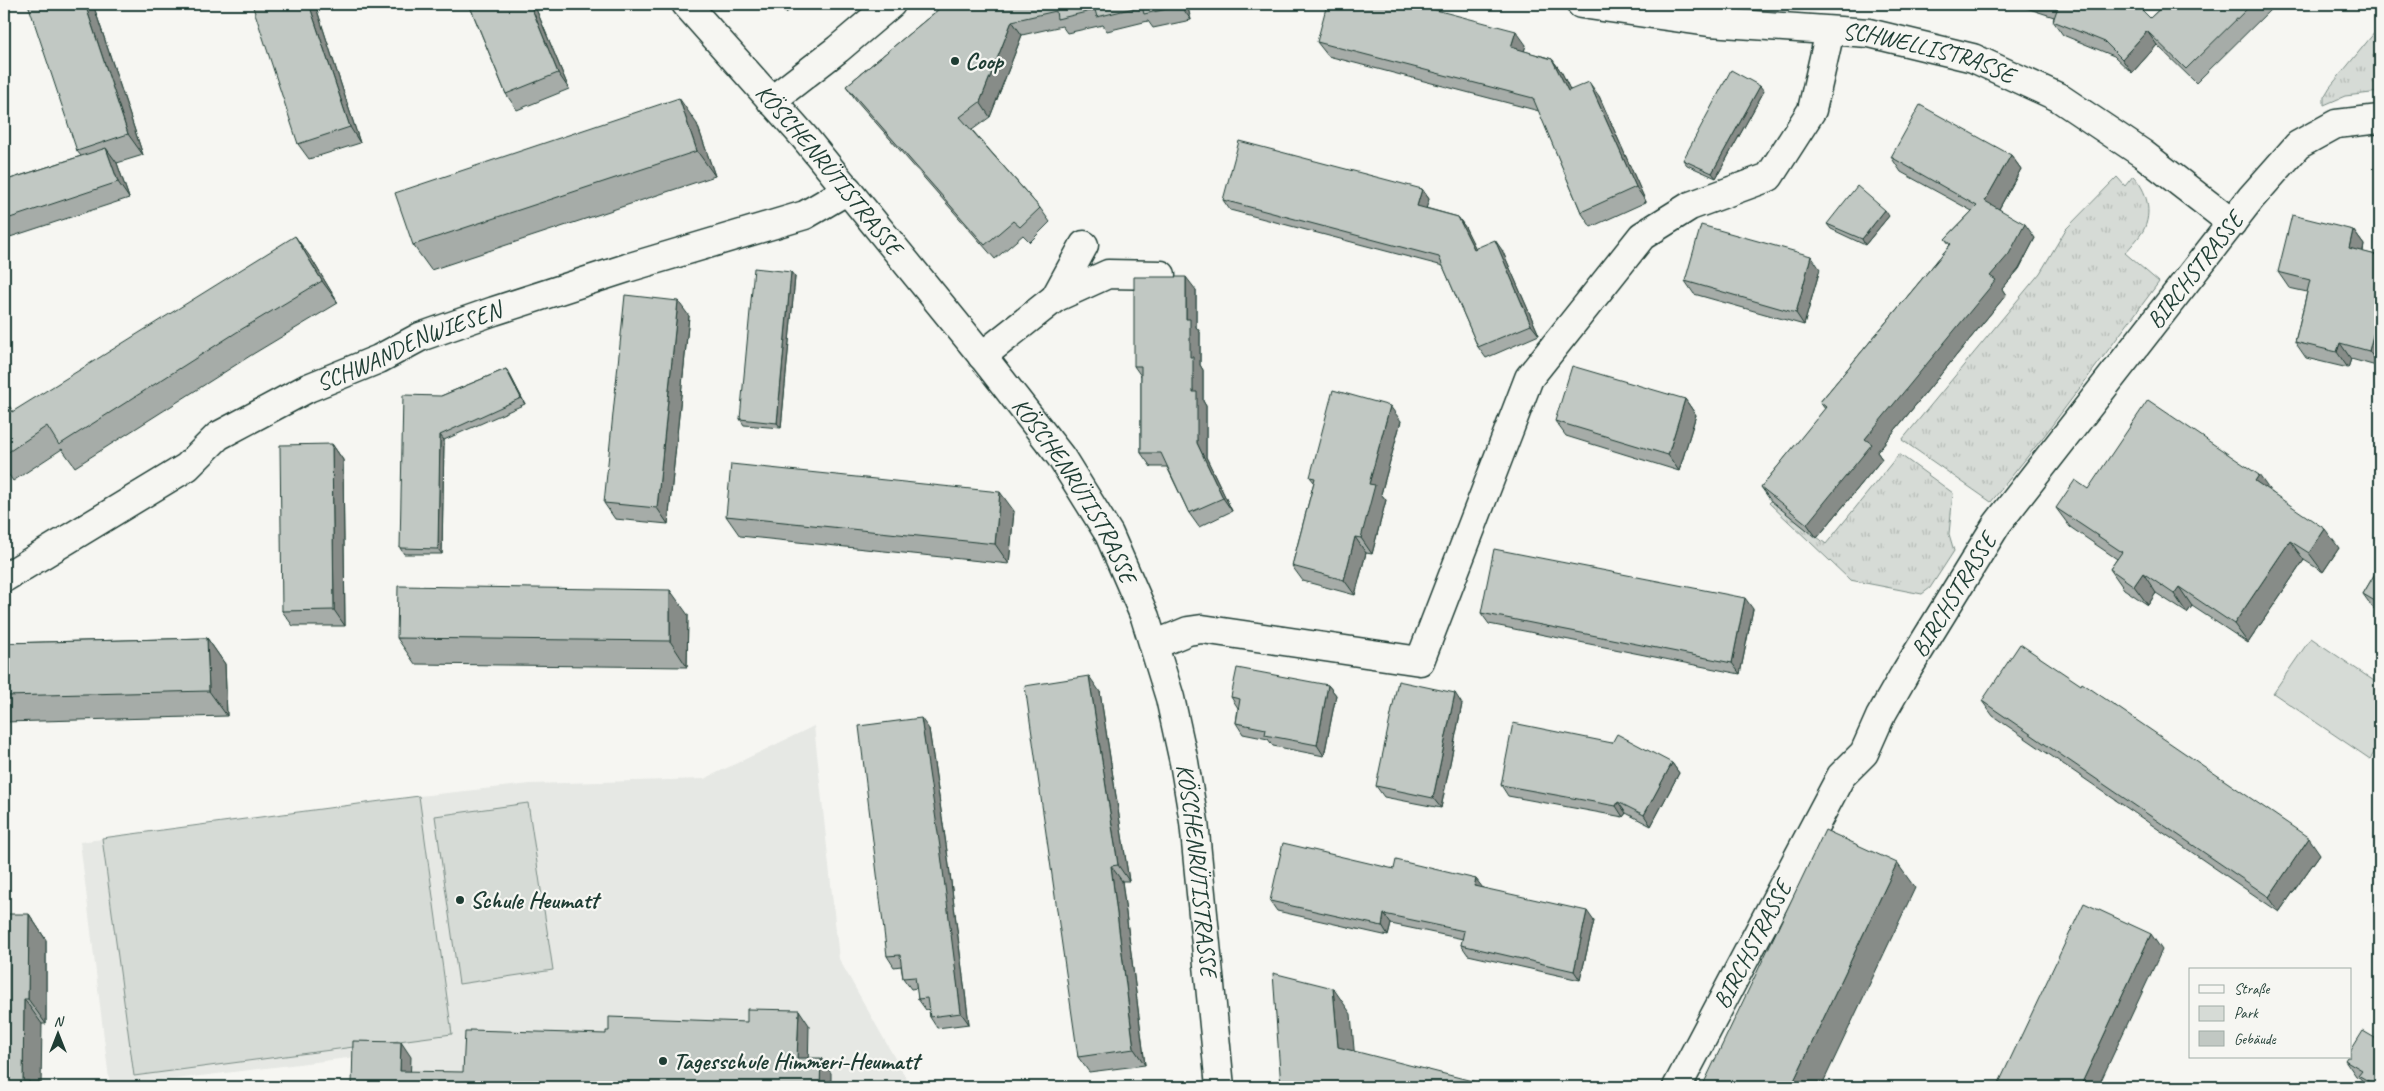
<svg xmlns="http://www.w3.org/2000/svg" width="2384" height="1091" font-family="Caveat,sans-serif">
	<defs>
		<pattern id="grass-tufts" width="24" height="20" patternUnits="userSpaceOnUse" patternTransform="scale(1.25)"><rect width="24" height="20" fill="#d6dbd6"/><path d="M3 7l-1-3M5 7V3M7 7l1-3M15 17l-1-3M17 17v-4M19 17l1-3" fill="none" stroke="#b7bdb8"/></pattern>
	</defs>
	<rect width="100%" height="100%" fill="#f6f6f2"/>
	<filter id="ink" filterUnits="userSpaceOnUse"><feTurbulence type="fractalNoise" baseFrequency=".02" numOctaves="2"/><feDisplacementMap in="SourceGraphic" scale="10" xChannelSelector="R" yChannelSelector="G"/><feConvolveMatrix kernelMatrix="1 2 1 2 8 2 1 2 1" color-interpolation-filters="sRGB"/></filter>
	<g filter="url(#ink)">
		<!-- built -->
		<polygon fill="#e6e8e4" points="814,726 839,959 911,1087 440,1087 364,1056 110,1087 80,842 419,796 530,784 704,779"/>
		<!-- grass -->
		<g fill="url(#grass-tufts)" stroke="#7a8c85">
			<polygon points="2380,26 2380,92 2345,96 2324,105 2324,97 2330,87"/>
			<path d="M2133 176C2147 190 2153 213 2143 231 2138 239 2131 246 2125 253L2159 282 2044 436 1991 502 1902 440 2040 273 2066 229 2117 177 2125 186Z"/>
			<polygon points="1899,454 1953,493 1949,534 1954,551 1930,588 1922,594 1850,580 1769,503 1771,501 1826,544"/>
		</g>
		<!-- park -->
		<g fill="#d6dbd6" stroke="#7a8c85">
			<polygon points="2311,638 2380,685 2380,744 2370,759 2273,693"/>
			<polygon points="419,796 452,1034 134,1076 102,838"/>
			<polygon points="528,803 553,970 459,984 435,816"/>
		</g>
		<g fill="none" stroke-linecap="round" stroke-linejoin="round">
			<defs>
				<g id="minor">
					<path id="s1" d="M686 4 805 138 984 358 1061 457 1109 534 1145 617 1170 698 1184 762 1194 822 1220 1087"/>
					<path id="s2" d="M1581 4 1709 22 1869 33 1973 58 2058 97 2143 154 2232 223"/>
					<polyline points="771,101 838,49 891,4"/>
					<polyline points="1055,298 1108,274 1161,275"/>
					<polyline points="982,356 1055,298 1084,245"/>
					<path id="s3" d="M4 578 187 467 218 436 308 388 379 359 420 337 494 311 627 268 805 215 848 190"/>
					<polyline points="1154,645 1188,631 1202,629 1420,661 1529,378 1642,236 1690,206 1769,177 1812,110 1830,31"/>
					<path id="s4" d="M1677 1087 1841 776 1864 753 1880 717 1904 675 1997 524 2251 198 2298 145 2336 124 2380 119"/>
				</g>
			</defs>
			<!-- minor casing -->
			<use href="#minor" stroke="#1f3d34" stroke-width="31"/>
			<!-- minor -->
			<use href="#minor" stroke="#f6f6f2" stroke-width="28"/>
		</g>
		<!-- wall -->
		<g fill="#a6aca8" stroke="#1f3d34">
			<polygon points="93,4 143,155 117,163 129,198 4,239 4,181 81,156 77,151"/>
			<polygon points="315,4 360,143 309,159 298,144"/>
			<polygon points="469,4 534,4 569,89 517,110 506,94"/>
			<polygon points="780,4 797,4 786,13"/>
			<polygon points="945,4 1187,4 1191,20 1153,28 1148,21 1107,31 1103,25 1067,33 1062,26 1022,35 990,117 972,130 1040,208 1050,222 1030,242 1023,235 995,259 856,100 846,86"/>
			<polygon points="2014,4 2136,4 2150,18 2165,4 2276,4 2196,83 2157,45 2132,73 2114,56 2063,35 2053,21 2054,17"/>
			<polygon points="1317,42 1526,45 1524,51 1552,59 1562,73 1570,90 1599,96 1646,202 1591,227 1581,212 1539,111 1328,56"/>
			<polygon points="1764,91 1716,178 1687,165 1683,160"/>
			<polygon points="697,124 715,176 431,270 413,245"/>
			<polygon points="2011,155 2021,169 1999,209 2035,238 2019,269 2002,289 2006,295 1877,452 1882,459 1817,538 1771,501 1761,487 1825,409 1820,402 1950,245 1945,239 1972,211 1901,172 1891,157"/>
			<polygon points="1422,189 1429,199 1426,208 1458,217 1465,227 1475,248 1502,250 1539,335 1486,358 1478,347 1443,266 1230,210 1223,200"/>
			<polygon points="1889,216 1865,245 1831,229 1827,224"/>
			<polygon points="2353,230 2364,245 2363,252 2380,256 2380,367 2351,359 2348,368 2306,358 2295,342 2307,292 2289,288 2278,272"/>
			<polygon points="311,258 338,303 253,354 75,467 62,449 13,481 4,468 4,397 13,412"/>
			<polygon points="1820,269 1804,325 1694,294 1685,281"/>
			<polygon points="795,277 781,428 744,425 740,419"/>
			<polygon points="1196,290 1196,327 1200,332 1200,365 1203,370 1203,401 1206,406 1206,457 1232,511 1199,527 1189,513 1167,467 1151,467 1141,453 1141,376 1134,366"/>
			<polygon points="689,316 668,524 615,519 604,503"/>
			<polygon points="506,369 510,375 525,404 444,440 442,554 404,554 400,548 441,396"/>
			<polygon points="1685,399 1696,415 1679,471 1566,436 1555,421"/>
			<polygon points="1401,421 1381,494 1386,500 1372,554 1366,553 1355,595 1303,581 1292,566 1314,482 1310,477"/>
			<polygon points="332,444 343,460 345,626 293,626 282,611"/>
			<polygon points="2088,489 2270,491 2339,548 2323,572 2304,560 2248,643 2192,606 2187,613 2156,593 2148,605 2124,589 2110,569 2117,559 2070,527 2056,508"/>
			<polygon points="1014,511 1009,564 740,536 726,516"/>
			<polygon points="2380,565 2380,612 2373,608 2363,594"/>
			<polygon points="1753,609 1740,674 1489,624 1481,613"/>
			<polygon points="688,615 687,667 415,664 397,638"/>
			<polygon points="207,638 225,664 227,716 4,722 4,643"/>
			<polygon points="1328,685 1336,695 1324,756 1273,746 1268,739 1243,734 1236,723 1238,708 1231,697"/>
			<polygon points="1100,692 1129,881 1122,881 1145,1065 1089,1072 1078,1057"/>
			<polygon points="1982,701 2320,854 2279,912 1993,716"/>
			<polygon points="1462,704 1441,808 1384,797 1376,786"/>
			<polygon points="929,729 948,858 969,1024 937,1028 930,1017 929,1009 926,1010 918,999 917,988 911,989 903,978 901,966 894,967 887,956"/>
			<polygon points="1672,763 1679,773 1651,826 1626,813 1623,817 1508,796 1501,785"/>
			<polygon points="1394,869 1476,879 1482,888 1594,921 1580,980 1468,955 1461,945 1463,939 1391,924 1388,936 1277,911 1270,901"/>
			<polygon points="2380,891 2380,913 2375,905"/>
			<polygon points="29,914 46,940 46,1024 42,1024 4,1087"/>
			<polygon points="2380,1041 2380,1087 2367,1087 2360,1078 2356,1076 2345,1060"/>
		</g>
		<!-- shaded-wall -->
		<g fill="#878c88" stroke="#1f3d34">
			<polygon points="85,4 93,4 143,155 128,134"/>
			<polygon points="309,4 315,4 360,143 350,127"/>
			<polygon points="530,4 534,4 569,89 558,73"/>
			<polygon points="1181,4 1187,4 1191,20 1181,6"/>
			<polygon points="1012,21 1022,35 990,117 980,102"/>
			<polygon points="1516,31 1526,45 1521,62 1511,47"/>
			<polygon points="2147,31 2157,45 2132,73 2122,59"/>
			<polygon points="1552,59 1562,73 1578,106 1568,91"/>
			<polygon points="1589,82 1599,96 1646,202 1636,187"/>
			<polygon points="1760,86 1764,91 1716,178 1712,173"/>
			<polygon points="679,98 697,124 715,176 697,151"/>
			<polygon points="106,148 117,163 129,198 118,182"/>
			<polygon points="2011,155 2021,169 1995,216 1985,201"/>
			<polygon points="1422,189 1429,199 1424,216 1417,206"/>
			<polygon points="1885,210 1889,216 1865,245 1862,239"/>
			<polygon points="1458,217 1465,227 1481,259 1474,249"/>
			<polygon points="2025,224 2035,238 2019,269 2002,289 2006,295 1877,452 1882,459 1817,538 1807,524 1865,439 1990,276"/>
			<polygon points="2353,230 2364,245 2360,264 2349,248"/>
			<polygon points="295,236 311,258 338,303 322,281"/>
			<polygon points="1495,240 1502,250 1539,335 1531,325"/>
			<polygon points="1811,256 1820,269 1804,325 1796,313"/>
			<polygon points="791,272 795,277 781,428 777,423"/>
			<polygon points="1186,277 1196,290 1196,327 1200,332 1200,365 1203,370 1203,401 1206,406 1206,457 1232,511 1223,498 1197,443 1193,392 1186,319"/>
			<polygon points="678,301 689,316 668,524 657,508"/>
			<polygon points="2378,315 2380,318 2380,367 2369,351"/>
			<polygon points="2340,343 2351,359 2348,368 2337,352"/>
			<polygon points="506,369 510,375 525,404 521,398"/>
			<polygon points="1685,399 1696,415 1679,471 1668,455"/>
			<polygon points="1390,406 1401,421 1381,494 1386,500 1372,554 1361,538 1369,484"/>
			<polygon points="440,435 444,440 442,554 438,549"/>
			<polygon points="332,444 343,460 345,626 334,610"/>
			<polygon points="2259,475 2273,495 2255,481"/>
			<polygon points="1000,492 1014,511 1009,564 995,544"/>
			<polygon points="2325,529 2339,548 2323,572 2309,553"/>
			<polygon points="1355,537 1366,553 1355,595 1344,580"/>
			<polygon points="2290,541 2304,560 2248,643 2234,624"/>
			<polygon points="2143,573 2156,593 2148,605 2134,586"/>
			<polygon points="2179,587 2192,606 2187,613 2174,594"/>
			<polygon points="670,590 688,615 687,667 670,641"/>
			<polygon points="1745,598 1753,609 1740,674 1732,663"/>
			<polygon points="207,638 225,664 227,716 209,691"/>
			<polygon points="1089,676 1100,692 1129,881 1118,865"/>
			<polygon points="1328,685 1336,695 1324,756 1317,745"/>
			<polygon points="1455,693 1462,704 1441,808 1433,798"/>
			<polygon points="921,718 929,729 948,858 969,1024 961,1013"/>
			<polygon points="1672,763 1679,773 1651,826 1644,815"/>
			<polygon points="1618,802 1626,813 1623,817 1616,806"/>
			<polygon points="2309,838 2320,854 2279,912 2269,897"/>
			<polygon points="1897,863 1915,888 1821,1087 1791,1087"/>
			<polygon points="1111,866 1122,881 1145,1065 1134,1049"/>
			<polygon points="1476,879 1483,888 1474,886"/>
			<polygon points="1587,911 1594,921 1580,980 1574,971"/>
			<polygon points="29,914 46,940 46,1024 28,999"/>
			<polygon points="1384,914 1391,924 1388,936 1382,926"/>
			<polygon points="2151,934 2162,950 2098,1087 2080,1087"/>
			<polygon points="1333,988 1351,1014 1356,1072 1338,1047"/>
			<polygon points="24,999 42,1024 41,1087 28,1087 23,1081"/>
			<polygon points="799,1010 809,1025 808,1072 797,1058"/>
			<polygon points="401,1042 411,1057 410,1086 400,1071"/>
			<polygon points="821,1058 831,1073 831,1087 820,1087"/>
		</g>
		<!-- building -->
		<g fill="#c1c8c3" stroke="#1f3d34">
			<polygon points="28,4 85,4 128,134 77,151"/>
			<polygon points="252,4 309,4 350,127 298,144"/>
			<polygon points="469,4 530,4 558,73 506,94"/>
			<polygon points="945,4 1181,4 1181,6 1144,14 1142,6 1097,17 1095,10 1057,19 1056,11 1012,21 980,102 960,117 1040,208 1020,227 1013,221 985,245 846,86"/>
			<polygon points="1327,4 1413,4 1516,31 1511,47 1552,59 1568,91 1589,82 1636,187 1581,212 1533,98 1317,42"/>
			<polygon points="2047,4 2136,4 2150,18 2165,4 2252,4 2186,69 2147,31 2122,59 2105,42 2053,21 2058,7"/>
			<polygon points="1731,70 1760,86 1712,173 1683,160"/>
			<polygon points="679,98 697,151 413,245 395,193"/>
			<polygon points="1920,105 2011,155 1985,201 2025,224 2009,254 1990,276 1996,280 1865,439 1872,444 1807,524 1761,487 1826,407 1820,402 1951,244 1945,239 1977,206 1891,157"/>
			<polygon points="1239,141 1422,189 1417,206 1458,217 1474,249 1495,240 1531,325 1478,347 1439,257 1223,200"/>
			<polygon points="106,148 118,182 4,220 4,181"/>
			<polygon points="1857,186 1885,210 1862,239 1827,224"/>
			<polygon points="2292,215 2353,230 2349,248 2380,256 2380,315 2378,315 2369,351 2340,343 2337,352 2295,342 2310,280 2278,272"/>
			<polygon points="1701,225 1811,256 1796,313 1685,281"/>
			<polygon points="295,236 322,281 237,332 59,445 47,426 4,455 4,399 12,412"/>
			<polygon points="754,268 791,272 777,423 740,419"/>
			<polygon points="1134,277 1186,277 1186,319 1190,319 1190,357 1193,357 1193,392 1197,392 1197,443 1223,498 1189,513 1161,453 1141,453 1141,366 1134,366"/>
			<polygon points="625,295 678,301 657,508 604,503"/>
			<polygon points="1572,366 1685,399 1668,455 1555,421"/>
			<polygon points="506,369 521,398 440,435 438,549 400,548 403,395 441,396"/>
			<polygon points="1333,390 1390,406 1369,484 1375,485 1361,538 1355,537 1344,580 1292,566 1315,478 1310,477"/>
			<polygon points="2148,400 2259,475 2255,481 2325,529 2309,553 2290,541 2234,624 2179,587 2174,594 2143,573 2134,586 2110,569 2122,552 2056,508 2075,480 2088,489"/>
			<polygon points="332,444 334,610 282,611 280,445"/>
			<polygon points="731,464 1000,492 995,544 726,516"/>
			<polygon points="1494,549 1745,598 1732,663 1481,613"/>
			<polygon points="2380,565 2380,604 2363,594"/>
			<polygon points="398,586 670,590 670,641 397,638"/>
			<polygon points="207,638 209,691 4,696 4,643"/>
			<polygon points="2020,644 2081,685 2082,683 2309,838 2269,897 1982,701"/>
			<polygon points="1237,668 1328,685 1317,745 1265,735 1266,729 1236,723 1240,699 1231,697"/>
			<polygon points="1089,676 1118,865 1111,866 1134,1049 1078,1057 1025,686"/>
			<polygon points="1398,681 1455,693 1433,798 1376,786"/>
			<polygon points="921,718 940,847 961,1013 930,1017 927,998 918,999 915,977 903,978 900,955 887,956 859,726"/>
			<polygon points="1513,723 1612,743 1617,734 1672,763 1644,815 1618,802 1616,806 1501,785"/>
			<polygon points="1825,830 1897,863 1791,1087 1702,1087"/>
			<polygon points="1283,843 1394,869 1396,860 1476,879 1474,886 1587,911 1574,971 1461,945 1464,931 1384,914 1382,926 1270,901"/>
			<polygon points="2380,891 2380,909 2375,905"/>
			<polygon points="2084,903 2151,934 2080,1087 1997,1087"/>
			<polygon points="4,914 29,914 28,999 24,999 23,1081 29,1081 29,1087 4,1087"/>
			<polygon points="1273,973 1333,988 1338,1047 1488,1085 1487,1087 1281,1087"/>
			<polygon points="747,1009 799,1010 797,1058 821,1058 820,1087 352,1087 353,1041 401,1042 400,1071 463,1072 465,1032 470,1032 470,1030 606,1034 606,1031 609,1031 609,1017 747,1022"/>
			<polygon points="2363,1031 2380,1041 2380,1087 2374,1087 2375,1085 2358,1075 2362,1070 2345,1060 2347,1057 2350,1057 2350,1052"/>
		</g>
	</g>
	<!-- markers -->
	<g fill="#1f3d34" stroke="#f6f6f2" stroke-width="2">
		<circle cx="955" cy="61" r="5"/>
		<circle cx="460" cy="900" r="5"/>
		<circle cx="663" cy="1061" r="5"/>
	</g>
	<g text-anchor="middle" stroke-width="4.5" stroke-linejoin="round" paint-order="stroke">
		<!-- street labels -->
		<g font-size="24" fill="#1f3d34" stroke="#f6f6f2">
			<text dy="8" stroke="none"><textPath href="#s2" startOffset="352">SCHWELLISTRASSE</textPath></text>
			<text dy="8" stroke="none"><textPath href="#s1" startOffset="219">KÖSCHENRÜTISTRASSE</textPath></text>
			<text dy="8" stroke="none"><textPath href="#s4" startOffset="971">BIRCHSTRASSE</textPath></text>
			<text dy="8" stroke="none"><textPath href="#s3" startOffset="469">SCHWANDENWIESEN</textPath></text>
			<text dy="8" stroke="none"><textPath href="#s1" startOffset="624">KÖSCHENRÜTISTRASSE</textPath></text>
			<text dy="8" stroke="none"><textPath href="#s4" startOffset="566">BIRCHSTRASSE</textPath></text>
			<text dy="8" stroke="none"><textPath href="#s1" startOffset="1029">KÖSCHENRÜTISTRASSE</textPath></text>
			<text dy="8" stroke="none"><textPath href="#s4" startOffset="161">BIRCHSTRASSE</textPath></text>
		</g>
		<!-- poi labels -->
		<g font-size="24" font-weight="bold" fill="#1f3d34" stroke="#f6f6f2" text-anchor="start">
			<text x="965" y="69">Coop</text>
			<text x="470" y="908">Schule Heumatt</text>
			<text x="673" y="1069">Tagesschule Himmeri-Heumatt</text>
		</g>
	</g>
	<!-- margin -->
	<rect width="2384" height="1091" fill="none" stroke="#f6f6f2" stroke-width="20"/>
	<rect x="10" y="10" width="2364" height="1071" fill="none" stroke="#1f3d34" stroke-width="2" filter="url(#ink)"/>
	<!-- legend -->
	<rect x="2189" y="968" width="162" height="90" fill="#f6f6f2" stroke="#a0aca6"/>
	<rect x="2199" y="985" width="25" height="8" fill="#f6f6f2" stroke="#a0aca6"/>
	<text x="2234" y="994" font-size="15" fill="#1f3d34">Straße</text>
	<rect x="2199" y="1006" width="25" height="15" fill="#d6dbd6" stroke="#a0aca6"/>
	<text x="2234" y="1018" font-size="15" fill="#1f3d34">Park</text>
	<rect x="2199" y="1031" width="25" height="15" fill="#c1c8c3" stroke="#a0aca6"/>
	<text x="2234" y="1044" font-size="15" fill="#1f3d34">Gebäude</text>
	<!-- north arrow -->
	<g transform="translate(58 1034)" stroke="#f6f6f2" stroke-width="4" paint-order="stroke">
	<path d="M0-4L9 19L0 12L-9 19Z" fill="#1f3d34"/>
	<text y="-8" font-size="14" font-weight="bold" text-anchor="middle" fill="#1f3d34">N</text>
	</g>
</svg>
